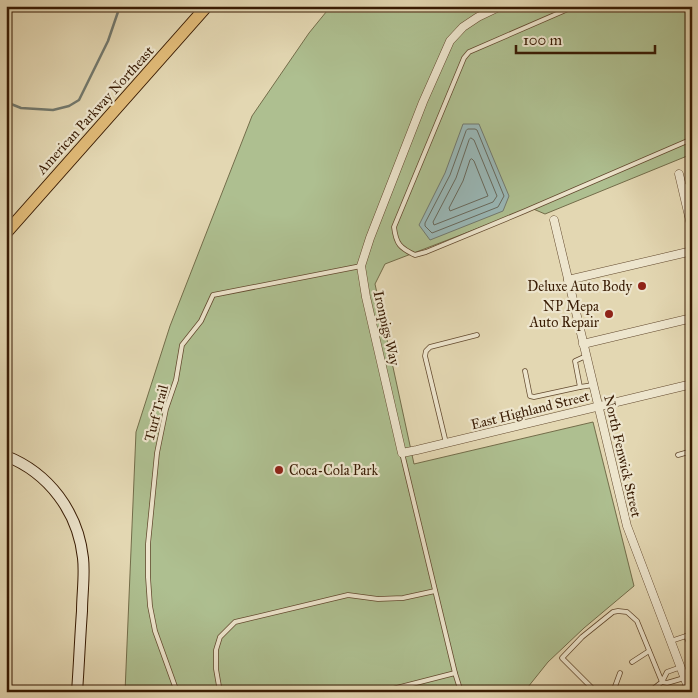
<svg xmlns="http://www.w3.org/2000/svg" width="698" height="698" font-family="'IM FELL Great Primer',serif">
	<rect width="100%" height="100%" fill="#e3d7b2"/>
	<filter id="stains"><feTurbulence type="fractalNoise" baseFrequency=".004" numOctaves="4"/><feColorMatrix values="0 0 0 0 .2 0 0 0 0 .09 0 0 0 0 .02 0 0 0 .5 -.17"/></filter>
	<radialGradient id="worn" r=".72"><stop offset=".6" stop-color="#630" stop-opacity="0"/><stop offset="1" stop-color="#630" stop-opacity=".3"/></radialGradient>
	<!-- green -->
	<polygon fill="#aebf90" stroke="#736d4a" points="331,6 692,6 692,154 545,214 531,208 385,264 375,284 414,464 593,422 634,586 584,628 548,662 524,692 125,692 136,432 170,326 252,116 309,33"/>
	<!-- water -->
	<polygon fill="#99b7b6" stroke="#72796e" points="463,124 479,124 509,196 503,211 430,240 419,225 445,173"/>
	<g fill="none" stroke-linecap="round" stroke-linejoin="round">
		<!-- shore -->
		<g stroke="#68695c" stroke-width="1">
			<polygon points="468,129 475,129 477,130 504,196 498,207 432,233 425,226 425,223 450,175 466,131"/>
			<polygon points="471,138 474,140 497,196 493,202 434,225 433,222 456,178 469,140"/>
			<polygon points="472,159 474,161 488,196 450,211 449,208 463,181 470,160"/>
		</g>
		<!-- stream -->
		<polyline stroke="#72796e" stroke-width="2.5" points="6,102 21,108 53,110 69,106 79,100 108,41 120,6"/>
		<defs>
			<g id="lane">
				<path d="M575 6 469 52 464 58 394 227C396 244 400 248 415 255L426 252 525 211 692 139"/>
				<polyline points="682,187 692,185"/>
				<polyline points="586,356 575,361 580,387 593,385"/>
				<polyline points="525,371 530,396 534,397 580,387"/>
				<polyline points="446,443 425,356 426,351 430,347 477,335"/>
				<polyline points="402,453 455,673 461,692"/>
				<polyline points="678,455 692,451"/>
				<polyline points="686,636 692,649"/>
				<polyline points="671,641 692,634"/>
				<polyline points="632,662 649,651"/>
				<polyline points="662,682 667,683 684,678"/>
				<polyline points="177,692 155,631 150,606 148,577 148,544 157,453 166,409 176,380 182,345 201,321 213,295 361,266"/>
				<polyline points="220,692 216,669 216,650 220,637 235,622 348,595 378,599 403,598 435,591"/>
				<polyline points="381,692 455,673"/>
				<polyline points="605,692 593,689 562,658 582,637 613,612 618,611 627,612 637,621 662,682"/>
				<polyline points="613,692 620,673"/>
				<polyline points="649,692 662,682 667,672 681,667"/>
			</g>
			<g id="street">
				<polyline points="501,6 478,17 463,27 450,41 423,102 370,238 361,266 366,297 402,453 417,450 692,384"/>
				<polyline points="679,174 692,229"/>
				<polyline points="554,220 627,526 690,692"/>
				<polyline points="568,280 692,251"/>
				<polyline points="583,344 692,318"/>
			</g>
			<path id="secondary" d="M6 456C49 473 78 512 83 558 85 575 82 594 82 611 80 638 79 665 77 692"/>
			<polyline id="primary" points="6,233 207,6"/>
		</defs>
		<!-- lane casing -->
		<use href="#lane" stroke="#634a2f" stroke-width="5.5"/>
		<!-- street casing -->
		<use href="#street" stroke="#634a2f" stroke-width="9"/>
		<!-- secondary casing -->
		<use href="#secondary" stroke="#381b03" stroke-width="12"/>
		<!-- primary casing -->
		<use href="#primary" stroke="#381b03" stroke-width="13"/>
		<!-- lane -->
		<use href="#lane" stroke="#ede5cd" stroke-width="4"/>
		<!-- street -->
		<use href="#street" stroke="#ede5cd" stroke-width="8"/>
		<!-- secondary -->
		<use href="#secondary" stroke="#ede5cd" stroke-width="10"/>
		<!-- primary -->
		<use href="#primary" stroke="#e2bc79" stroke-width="11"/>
	</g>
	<!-- markers -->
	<g fill="#8f2418" stroke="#ede5cd" stroke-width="2">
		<circle cx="642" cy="286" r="5"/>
		<circle cx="609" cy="314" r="5"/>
		<circle cx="279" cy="470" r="5"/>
	</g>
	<g text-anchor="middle" stroke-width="4.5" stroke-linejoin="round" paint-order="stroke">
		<!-- street labels -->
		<g font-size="14" fill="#381b03" stroke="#ede5cd">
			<text transform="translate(95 110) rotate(-48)" y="5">American Parkway Northeast</text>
			<text transform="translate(387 328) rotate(77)" y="5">Ironpigs Way</text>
			<text transform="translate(530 410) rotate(-14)" y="5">East Highland Street</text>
			<text transform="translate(156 413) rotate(-75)" y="5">Turf Trail</text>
			<text transform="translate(623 456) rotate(77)" y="5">North Fenwick Street</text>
		</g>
		<!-- poi labels -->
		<g font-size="14" fill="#381b03" stroke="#ede5cd" text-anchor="end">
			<text x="632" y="291">Deluxe Auto Body</text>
			<text x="599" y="311">NP Mepa<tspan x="599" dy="16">Auto Repair</tspan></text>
			<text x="289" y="475" text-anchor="start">Coca-Cola Park</text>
		</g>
	</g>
	<!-- margin -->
	<rect width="698" height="698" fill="none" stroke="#e3d7b2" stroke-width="25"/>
	<rect x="8" y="8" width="683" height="683" fill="none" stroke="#381b03" stroke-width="2.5"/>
	<rect x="12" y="12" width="673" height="673" fill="none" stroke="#381b03"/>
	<!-- scale -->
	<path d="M516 45v8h139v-8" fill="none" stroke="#381b03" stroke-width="2.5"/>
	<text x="523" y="45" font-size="15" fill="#381b03" stroke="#ede5cd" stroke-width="4" paint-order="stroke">100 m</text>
	<rect width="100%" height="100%" filter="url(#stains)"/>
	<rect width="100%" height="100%" fill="url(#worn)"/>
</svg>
